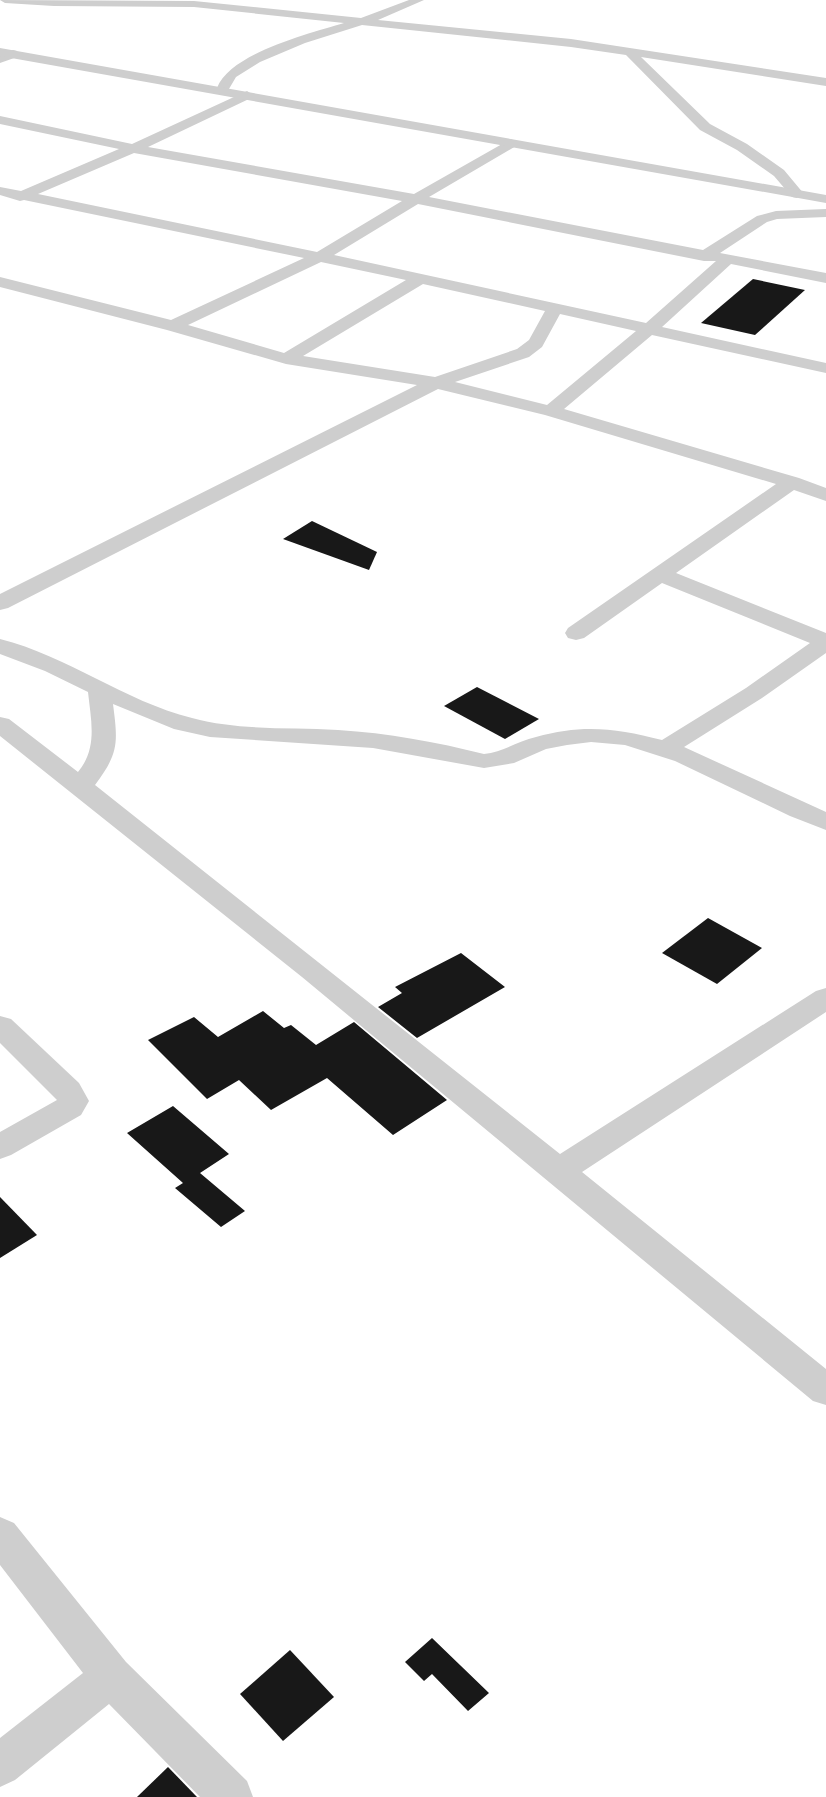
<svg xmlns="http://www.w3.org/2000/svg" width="826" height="1797" font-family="Figtree,sans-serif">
	<rect width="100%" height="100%" fill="#fff"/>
	<!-- building -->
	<g fill="#181818">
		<polygon points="753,279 805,290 755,335 701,323"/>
		<polygon points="312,521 377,552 369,570 283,539"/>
		<polygon points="477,687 539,719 505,739 444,706"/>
		<polygon points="708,918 762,948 717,984 662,953"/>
		<polygon points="461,953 505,987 417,1038 378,1007 402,993 395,987"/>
		<polygon points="263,1011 284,1028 291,1025 316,1045 354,1022 447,1100 393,1135 327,1078 271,1110 239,1080 207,1099 148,1040 194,1017 218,1037"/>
		<polygon points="173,1106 229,1154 200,1173 245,1211 221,1227 175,1188 183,1183 127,1133"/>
		<polygon points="0,1197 37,1235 0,1258"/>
		<polygon points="432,1638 489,1693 468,1711 432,1674 424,1681 405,1662"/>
		<polygon points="290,1650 334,1697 283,1741 240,1694"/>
		<polygon points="168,1767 197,1797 137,1797"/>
	</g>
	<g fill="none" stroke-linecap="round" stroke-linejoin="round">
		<!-- minor -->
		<g fill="#cecece" fill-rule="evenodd">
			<path d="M0 0 194 1 361 18 409 0H424L378 20 571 39 826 78V86L641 57 710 124 747 144 784 170 804 194 797 198 792 197 774 176 737 150 700 130 626 55 571 47 362 25 305 43 260 62 236 77 226 94H218L217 88C230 53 311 33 344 23L194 7 54 6 5 3Z"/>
			<polygon points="13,50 17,51 17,57 0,63 0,55"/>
			<path d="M247 91 253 95 251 98 148 147 414 194 511 139 518 143 516 146 429 197 703 250 757 216 776 211 826 209V217L777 219 767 222 720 253 826 273V283L731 264 662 327 826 363V373L652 335 564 409 799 478 826 488V501L794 490 676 573 826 633V653L762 698 684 747 826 812V830L790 816 675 761 625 745 591 742 567 745 546 749 514 763 484 768 373 748 210 737 174 729 113 704C118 743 119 753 95 785L560 1154 816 991 826 988V1012L582 1172 826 1369V1405L813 1401 302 977 0 736V717L9 719 78 772C98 748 91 721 88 692L45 671 0 654V639C68 656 124 701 192 718 240 731 289 727 338 730 388 733 436 742 484 754 503 752 518 741 536 737 582 724 616 728 662 740L746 688 810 643 662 583 584 638 576 640 568 638 565 633 568 628 776 484 545 415 438 389 8 608 0 610V594L417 385 286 364 167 330 0 287V277L171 320 304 258 24 200 20 201 0 195V187L21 191 119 149 0 124V116L132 144ZM134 153 402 201 317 252 38 194ZM418 204 704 261H716L646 323 334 255ZM321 262 406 280 284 353 188 325ZM423 284 545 311 529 340 517 349 435 377 303 356ZM560 314 636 331 547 405 455 382 529 357 542 347Z"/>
			<polygon points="0,1016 11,1019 79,1083 89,1101 81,1115 11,1155 0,1159 0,1132 57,1100 0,1043"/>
			<polygon points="0,1517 14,1523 126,1662 247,1781 253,1797 200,1797 109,1704 15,1780 0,1787 0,1738 83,1673 0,1565"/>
		</g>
		<!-- tertiary -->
		<polygon fill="#cecece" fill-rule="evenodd" points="0,48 826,195 826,203 0,56"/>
	</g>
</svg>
